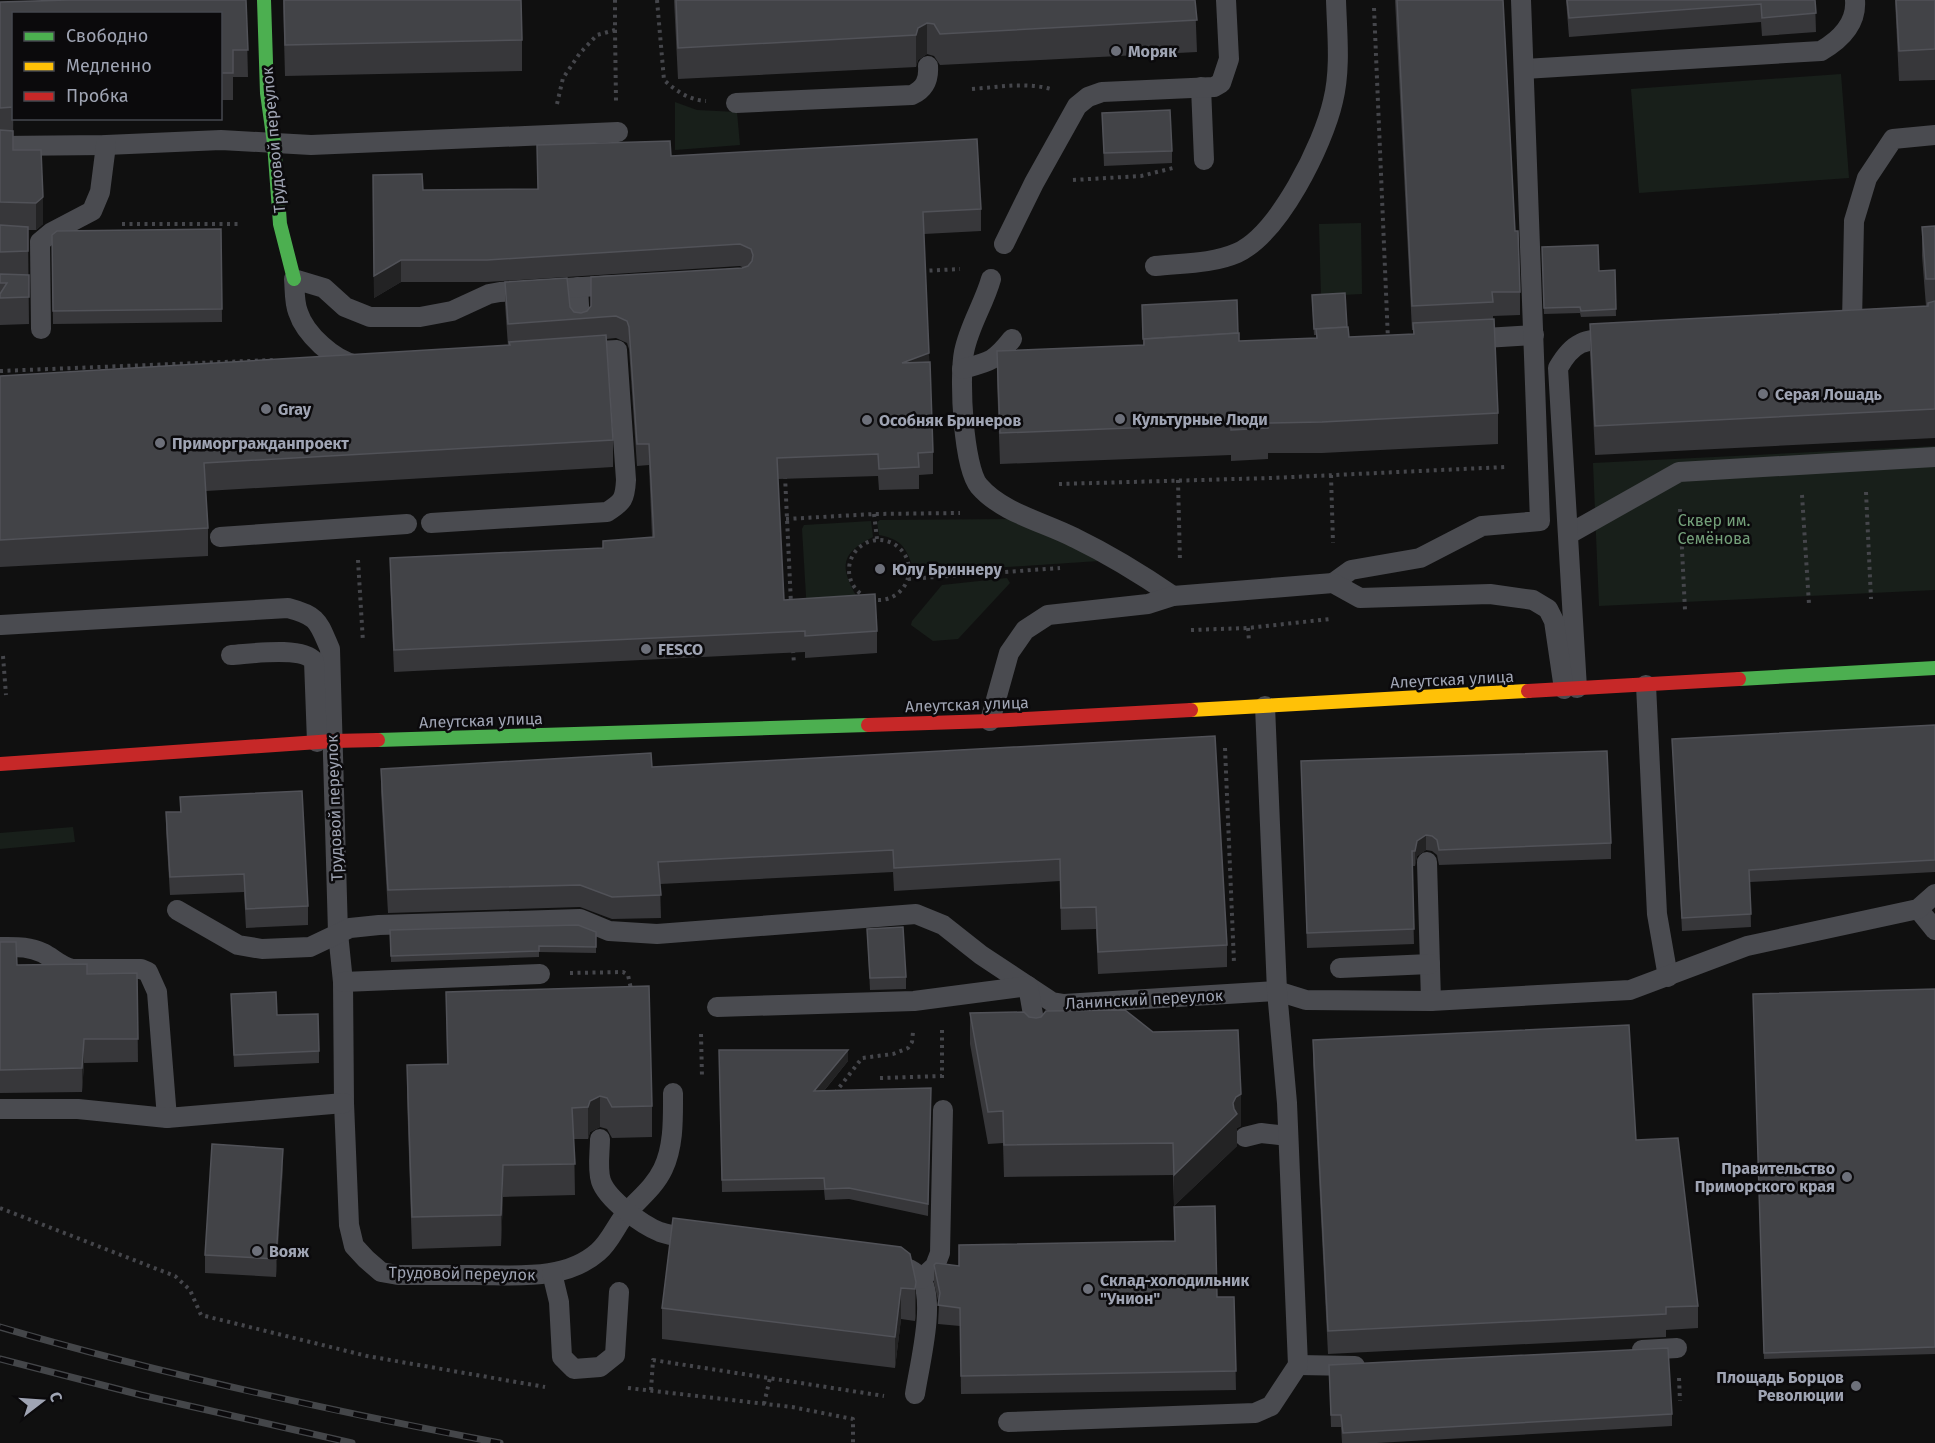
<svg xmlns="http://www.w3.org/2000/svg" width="1935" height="1443" font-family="'Fira Sans',sans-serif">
	<rect width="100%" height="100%" fill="#101010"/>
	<!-- green -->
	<g fill="#181f1a">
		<polygon points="1841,74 1849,178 1639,193 1631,89"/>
		<polygon points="675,102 697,110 737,112 740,145 675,150"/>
		<polygon points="1361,223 1362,294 1321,296 1319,224"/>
		<polygon points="1935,446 1935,590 1599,606 1593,463"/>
		<path d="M1011 519 1071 542 1099 561 916 573C906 553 907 540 879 535L877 522 880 520Z"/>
		<path d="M871 521 873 537C841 553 839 566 857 597L807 613 802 529 804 525Z"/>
		<polygon points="1007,578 1010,583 958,639 933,641 911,625 912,621 942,585"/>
		<polygon points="73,827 75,842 0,849 0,833"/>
	</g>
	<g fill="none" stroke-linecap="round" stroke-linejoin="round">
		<!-- path -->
		<g stroke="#45464b" stroke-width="4" stroke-dasharray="3 4.5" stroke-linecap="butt">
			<path d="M657 0 664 80C676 91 689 100 706 101"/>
			<polyline points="1374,8 1388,340"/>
			<polyline points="615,30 616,101"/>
			<path d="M972 89C999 87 1025 82 1051 89"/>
			<polyline points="557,104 563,78 580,53 597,35 615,30 615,0"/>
			<polyline points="1073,180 1141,176 1173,168"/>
			<polyline points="122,224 240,224"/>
			<polyline points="922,271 960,269"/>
			<polyline points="0,371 273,360"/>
			<polyline points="1331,475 1333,543"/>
			<polyline points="785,476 791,604"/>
			<polyline points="1178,480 1180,562"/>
			<polyline points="1059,484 1271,478 1505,467"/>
			<polyline points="1866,492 1871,599"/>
			<polyline points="1802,495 1809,604"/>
			<polyline points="1680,509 1685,610"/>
			<polyline points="874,514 877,539"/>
			<polyline points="786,519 874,514 960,513"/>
			<circle cx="879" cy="570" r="30"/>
			<polyline points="358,560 363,642"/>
			<polyline points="908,579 1060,568"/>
			<polyline points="1248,628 1249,642"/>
			<polyline points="1191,630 1248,628 1330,619"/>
			<polyline points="793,650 794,664"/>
			<polyline points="3,656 6,695"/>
			<polyline points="1225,748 1234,963"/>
			<polyline points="570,973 623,972 628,975 631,989"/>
			<polyline points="942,1030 942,1080"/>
			<polyline points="701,1034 702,1077"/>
			<polyline points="880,1078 942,1076"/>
			<polyline points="835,1093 862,1058 893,1054 908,1048 912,1042 913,1032"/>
			<polyline points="0,1208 175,1276 190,1290 201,1315 367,1356 545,1387"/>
			<polyline points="1679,1378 1680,1401"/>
			<polyline points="628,1388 792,1407 853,1419 853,1443"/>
			<polyline points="651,1390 653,1360 884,1396"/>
			<polyline points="764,1404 770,1378"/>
		</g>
		<!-- lane -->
		<g stroke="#4a4b50" stroke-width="20">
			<path d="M1524 69 1821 51C1840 40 1857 24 1855 0"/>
			<polyline points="1201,87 1204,160"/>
			<path d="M736 103 912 95C925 89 929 80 928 66"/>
			<polyline points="0,146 106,145 221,140 311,145 618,132"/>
			<polyline points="1004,244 1034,183 1077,106 1088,97 1102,92 1214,87 1221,83 1229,59 1226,0"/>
			<path d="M1155 266C1181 263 1212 264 1237 253 1279 234 1323 145 1333 101 1341 69 1337 33 1336 0"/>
			<path d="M991 279C984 304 969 326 964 352 959 377 963 467 979 486 1002 513 1044 522 1075 538 1110 555 1141 574 1173 596"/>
			<polyline points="578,287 580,323"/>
			<polyline points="1852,323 1854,221 1867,178 1893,139 1935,135"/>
			<polyline points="41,329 40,242 52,232 92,211 100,192 106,145"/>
			<polyline points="1468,339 1534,335"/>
			<path d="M357 365C334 361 305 334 298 312 294 302 295 289 294 279L324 288 345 307 370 317H420L452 311 489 294 500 292 615 285"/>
			<path d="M962 369C989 362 994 362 1012 339"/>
			<path d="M431 523 607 512C623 502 625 499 626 480L617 350 581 352"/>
			<polyline points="1569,534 1679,472 1935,457"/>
			<polyline points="220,537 407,524"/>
			<polyline points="1333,583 1351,570 1420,558 1482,526 1540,521 1521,0"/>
			<path d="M1 625 288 608C319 616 318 622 330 649L338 933 343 982 344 1103 349 1225 354 1246 366 1259 381 1272 398 1275C424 1275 450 1275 476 1275 517 1275 565 1281 598 1252 611 1241 617 1223 628 1211 640 1198 655 1186 663 1169 674 1146 673 1118 673 1093"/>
			<path d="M231 655C250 654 302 646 314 661L317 742"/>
			<polyline points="1646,685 1657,914 1668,977"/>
			<path d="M1577 688 1558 368C1574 340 1585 340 1615 338"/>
			<polyline points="990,721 1009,653 1025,630 1048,615 1148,604 1173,596 1333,583 1360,598 1490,594 1533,600 1548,609 1554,621 1564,689"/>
			<polyline points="1427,862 1431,1001"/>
			<polyline points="1918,909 1935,930"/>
			<polyline points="177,910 238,945 262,949 310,947 350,928 379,925 580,919 609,931 657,934 916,914 943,925 981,955 1052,1002 1064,1004 1277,991 1306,1000 1431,1001 1630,990 1747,946 1918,909 1935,894"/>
			<path d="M0 947C16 947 28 946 43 953 53 958 60 966 72 969H141L148 972 157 992 167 1118"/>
			<polyline points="1340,968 1430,964"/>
			<polyline points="343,982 540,974"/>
			<polyline points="717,1007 914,1001 1028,986 1035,1026 1035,1038"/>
			<polyline points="0,1109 78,1109 167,1118 344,1103"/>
			<polyline points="1245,1137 1261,1133 1288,1136"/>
			<path d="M600 1139C600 1152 597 1168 601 1181 607 1199 642 1225 660 1232 671 1236 685 1237 697 1239"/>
			<path d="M892 1265C903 1266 914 1269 921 1279 936 1301 919 1367 915 1394"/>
			<polyline points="552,1273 559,1302 562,1357 574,1369 600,1367 615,1355 619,1292"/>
			<polyline points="921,1279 935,1266 940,1253 943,1110"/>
			<polyline points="1642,1350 1677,1348"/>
			<polyline points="1298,1365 1355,1366"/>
			<polyline points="1008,1422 1255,1413 1271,1406 1298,1365 1287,1103 1277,991 1265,706"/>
		</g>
		<!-- fast -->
		<g stroke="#4caf50" stroke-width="14">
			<polyline points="264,0 267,93 274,143 280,224 294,279"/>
			<polyline points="1739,679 1935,668"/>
			<polyline points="378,740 868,725"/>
		</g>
		<!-- slow -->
		<polyline stroke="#ffc107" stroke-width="14" points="1191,710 1528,691"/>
		<!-- jam -->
		<g stroke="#c62828" stroke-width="14">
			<polyline points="1528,691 1739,679"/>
			<polyline points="868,725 990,721 1191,710"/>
			<polyline points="0,764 333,741 378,740"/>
		</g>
		<defs>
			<g id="rail">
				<path d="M0 1327C164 1375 332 1411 500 1443"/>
				<polyline points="0,1359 141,1395 352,1443"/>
			</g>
		</defs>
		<!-- rail casing -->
		<use href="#rail" stroke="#444649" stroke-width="7"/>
		<!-- rail -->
		<use href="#rail" stroke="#0b0a0c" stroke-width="4.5" stroke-dasharray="14" stroke-linecap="butt"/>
	</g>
	<!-- wall -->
	<g fill="#37373a">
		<polygon points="68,0 246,0 248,77 233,77 233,100 220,100 220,14 14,14 13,150 41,150 43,197 43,224 36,230 28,230 29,324 0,325 0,2"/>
		<polygon points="283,0 522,40 522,71 285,76"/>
		<polygon points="674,0 1195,0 1197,52 940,65 934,56 927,54 918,60 916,67 678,79"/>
		<polygon points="1395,0 1503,0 1515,231 1520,292 1520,315 1493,316 1498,413 1498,444 1322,453 1268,453 1268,459 1231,461 1231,455 1000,464 997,381 997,351 1143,345 1142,305 1238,333 1239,341 1316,338 1316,335 1314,335 1312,301 1347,327 1349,337 1413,334 1413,330 1412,330"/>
		<polygon points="1566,0 1815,0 1816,32 1762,36 1761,22 1569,37"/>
		<polygon points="1895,0 1935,0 1935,80 1899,81"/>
		<polygon points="1102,113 1172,151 1172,163 1104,166"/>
		<polygon points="537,145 671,156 981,209 981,231 924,234 933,452 933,474 919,475 919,489 879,490 878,476 778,479 784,600 877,631 877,653 805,658 805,652 394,672 390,580 390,558 603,548 652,537 649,465 637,466 629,349 627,343 616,338 606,339 613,440 613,467 206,491 208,528 208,556 0,567 0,376 508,346 505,304 505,282 570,307 574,312 581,313 744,268 740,266 487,282 401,282 374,298 373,175 423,190 538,189"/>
		<polygon points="1935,226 1935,438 1595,455 1590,353 1590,324 1926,306 1922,256 1922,227"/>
		<polygon points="221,229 222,322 53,324 52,235"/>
		<polygon points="1542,247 1599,271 1615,270 1616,316 1581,317 1580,313 1544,314"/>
		<polygon points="1935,725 1935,872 1750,882 1751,927 1682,931 1672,739"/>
		<polygon points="1215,736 1227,945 1227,967 1098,974 1096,929 1061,930 1060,881 894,891 893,872 660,884 661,918 612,919 580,907 388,913 381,792 381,769 652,767"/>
		<polygon points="1301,761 1611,843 1611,859 1439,865 1437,855 1432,851 1426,850 1417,856 1415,866 1412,866 1414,944 1307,948"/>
		<polygon points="180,797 308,906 308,925 246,928 244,892 170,895 166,830 166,812 180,812"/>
		<polygon points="867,929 906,977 906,989 870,990"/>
		<polygon points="596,932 596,953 539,952 539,957 391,962 390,937"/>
		<polygon points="0,942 17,965 87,974 137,973 138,1062 84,1063 82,1092 0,1093"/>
		<polygon points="1935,989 1935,1354 1764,1359 1753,994"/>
		<polygon points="446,992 652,1106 652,1137 612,1138 607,1129 600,1127 590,1132 588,1139 574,1139 575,1195 503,1197 501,1246 412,1249 407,1097 407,1065 447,1064"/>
		<polygon points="231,994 277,1015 319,1051 319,1063 234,1067"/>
		<polygon points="970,1013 1029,1017 1241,1126 1237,1128 1237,1146 1174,1206 1173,1175 1004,1177 1003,1143 988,1144 970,1044"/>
		<polygon points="1313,1040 1636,1140 1698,1306 1698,1328 1666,1330 1666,1337 1328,1354 1313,1063"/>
		<polygon points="719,1050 848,1061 824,1091 931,1088 928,1216 849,1199 825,1200 824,1190 722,1192"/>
		<polygon points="283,1167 276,1277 205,1273 205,1255"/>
		<polygon points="1174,1207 1217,1297 1234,1297 1236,1390 961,1394 960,1326 938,1324 939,1305 934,1283 934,1265 959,1266 1175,1241"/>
		<polygon points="916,1282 916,1313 915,1321 901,1319 895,1368 662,1339 662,1308"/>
		<polygon points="1329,1365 1672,1414 1672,1426 1377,1443 1342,1443 1341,1427 1331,1427"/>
	</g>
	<!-- shaded-wall -->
	<g fill="#232324">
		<polygon points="927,23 927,54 918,60 916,67 916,35 918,28"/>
		<polygon points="43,197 43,224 36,230 36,203"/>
		<polygon points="401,260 401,282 374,298 374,276"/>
		<polygon points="929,353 929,375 902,363"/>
		<polygon points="1426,835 1426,850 1417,856 1415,866 1415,851 1417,841"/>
		<polygon points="84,1039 84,1063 82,1092 82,1068"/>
		<polygon points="848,1050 848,1061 814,1103 814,1091"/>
		<polygon points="1241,1094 1241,1126 1237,1128 1237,1146 1174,1206 1174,1175 1233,1103 1236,1097"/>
		<polygon points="600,1096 600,1127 590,1132 588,1139 588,1107 590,1101"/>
		<polygon points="283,1149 283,1167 276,1277 276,1259"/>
		<polygon points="503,1165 503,1197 501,1246 501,1215"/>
		<polygon points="916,1282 916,1313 915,1321 915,1289"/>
		<polygon points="901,1288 901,1319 895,1368 895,1337"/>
	</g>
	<!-- building -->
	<g fill="#424347" stroke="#515258" stroke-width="1.5">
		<polygon points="68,0 246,0 248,50 233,50 233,73 220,73 220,14 14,14 13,107 0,108 0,2"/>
		<polygon points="284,0 521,0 522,40 285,45"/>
		<polygon points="676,0 1195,0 1197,20 940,34 934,24 927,23 918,28 916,35 678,48"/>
		<polygon points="1397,0 1503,0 1515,231 1518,231 1520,292 1492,292 1493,302 1412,306"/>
		<polygon points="1567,0 1815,0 1816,13 1762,18 1761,4 1569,18"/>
		<polygon points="1896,0 1935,0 1935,49 1899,51"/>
		<polygon points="1170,110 1172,151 1104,153 1102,113"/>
		<polygon points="0,130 13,131 13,150 41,150 43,197 36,203 0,202"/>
		<polygon points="977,139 981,209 923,212 929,353 902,363 930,362 933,452 918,453 919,467 879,469 878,454 777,458 784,600 875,594 877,631 805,636 805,631 394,650 390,558 603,548 603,541 654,537 649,444 637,444 629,327 627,321 616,316 508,324 505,282 567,278 570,307 574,312 581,313 587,311 591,306 591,277 742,268 748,266 752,261 753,255 751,249 740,244 487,260 401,260 374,276 373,175 422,174 423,190 538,189 537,145 670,141 671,156"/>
		<polygon points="0,225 28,227 28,251 0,252"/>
		<polygon points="1935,226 1935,279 1926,279 1922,227"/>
		<polygon points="221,229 222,309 53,311 52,235 57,231"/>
		<polygon points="1598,245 1599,271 1615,270 1616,309 1581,311 1580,307 1544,308 1542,247"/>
		<polygon points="0,274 29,275 29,297 0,298 0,294 7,283 0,283"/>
		<polygon points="1345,293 1347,327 1314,329 1312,295"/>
		<polygon points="1237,300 1238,333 1143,339 1142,305"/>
		<polygon points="1935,301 1935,409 1595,426 1590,324 1928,306 1928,303"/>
		<polygon points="1494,319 1498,413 1322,422 1268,423 1268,428 1231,430 1231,424 1000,433 997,351 1144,345 1144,339 1239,333 1239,341 1317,338 1316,329 1348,327 1349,337 1414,334 1413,323"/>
		<polygon points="606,335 613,440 204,463 208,528 0,540 0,376 510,345 509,342"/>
		<polygon points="1935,725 1935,860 1749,870 1751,914 1682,918 1672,739"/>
		<polygon points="1215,736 1227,945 1098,952 1096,907 1061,908 1060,859 894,868 893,850 658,862 661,895 612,897 580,885 388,890 381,769 651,753 652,767"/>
		<polygon points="1607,751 1611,843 1439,850 1437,840 1432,836 1426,835 1417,841 1415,851 1412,851 1414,929 1307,933 1301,761"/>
		<polygon points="302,791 308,906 246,909 244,874 170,877 166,812 181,812 180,797"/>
		<polygon points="578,925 596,932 596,947 539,946 539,951 391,956 390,930"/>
		<polygon points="903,927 906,977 870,978 867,929"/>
		<polygon points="0,942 16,942 17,965 87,964 87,974 137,973 138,1039 84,1039 82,1068 0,1070"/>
		<polygon points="649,986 652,1106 612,1107 607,1098 600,1096 590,1101 588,1107 572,1108 575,1164 503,1165 501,1215 412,1217 407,1065 448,1064 446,992"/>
		<polygon points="1935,989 1935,1347 1764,1353 1753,994"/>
		<polygon points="276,992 277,1015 318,1014 319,1051 234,1055 231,994"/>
		<polygon points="1125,1010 1153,1032 1238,1030 1241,1094 1236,1097 1233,1103 1234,1109 1237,1114 1174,1175 1173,1143 1004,1145 1003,1111 988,1112 970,1013 1024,1012 1029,1017 1036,1018 1041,1017 1046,1011"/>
		<polygon points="1629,1025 1636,1140 1678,1138 1698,1306 1666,1307 1666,1314 1328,1331 1313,1040"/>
		<polygon points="719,1050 848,1050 814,1091 931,1088 928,1204 849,1188 825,1189 824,1178 722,1180"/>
		<polygon points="212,1144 283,1149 276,1259 205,1255"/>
		<polygon points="1215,1206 1217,1297 1234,1297 1236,1371 961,1376 960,1308 938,1305 940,1293 934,1265 936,1263 959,1266 959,1245 1175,1241 1174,1207"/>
		<polygon points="673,1218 901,1247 910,1254 916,1282 915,1289 901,1288 895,1337 662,1308"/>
		<polygon points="1668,1348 1672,1414 1343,1433 1341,1415 1331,1415 1329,1365"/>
	</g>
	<!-- markers -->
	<g fill="#6d707a" stroke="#0b0a0c" stroke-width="2">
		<circle cx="1116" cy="51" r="6"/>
		<circle cx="1763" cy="394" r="6"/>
		<circle cx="266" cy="409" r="6"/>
		<circle cx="1120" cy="419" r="6"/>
		<circle cx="867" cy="420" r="6"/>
		<circle cx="160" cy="443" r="6"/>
		<circle cx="880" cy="569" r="6"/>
		<circle cx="646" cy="649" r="6"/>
		<circle cx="1847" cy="1177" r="6"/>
		<circle cx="257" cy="1251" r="6"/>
		<circle cx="1088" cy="1289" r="6"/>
		<circle cx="1856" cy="1386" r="6"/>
	</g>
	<g text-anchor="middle" stroke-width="5" stroke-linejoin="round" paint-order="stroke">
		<!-- poi labels -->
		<g font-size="16" font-weight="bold" fill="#9fa4b3" stroke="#0b0a0c" text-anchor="start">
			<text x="1128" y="57">Моряк</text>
			<text x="1775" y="400">Серая Лошадь</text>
			<text x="278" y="415">Gray</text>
			<text x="1132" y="425">Культурные Люди</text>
			<text x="879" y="426">Особняк Бринеров</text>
			<text x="172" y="449">Приморгражданпроект</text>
			<text x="892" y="575">Юлу Бриннеру</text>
			<text x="658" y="655">FESCO</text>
			<text x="1835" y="1174" text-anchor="end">Правительство<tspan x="1835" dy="18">Приморского края</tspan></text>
			<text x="269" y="1257">Вояж</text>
			<text x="1100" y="1286">Склад-холодильник<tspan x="1100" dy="18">"Унион"</tspan></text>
			<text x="1844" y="1383" text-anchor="end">Площадь Борцов<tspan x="1844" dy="18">Революции</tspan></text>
		</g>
		<!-- street labels -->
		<g font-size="16" fill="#9fa4b3" stroke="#0b0a0c">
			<text transform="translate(273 140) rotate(-95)" y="6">Трудовой переулок</text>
			<text transform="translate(1452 679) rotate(-3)" y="6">Алеутская улица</text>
			<text transform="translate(967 704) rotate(-2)" y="6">Алеутская улица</text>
			<text transform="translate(481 720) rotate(-2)" y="6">Алеутская улица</text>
			<text transform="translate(334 808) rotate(-92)" y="6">Трудовой переулок</text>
			<text transform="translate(1144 999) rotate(-3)" y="6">Ланинский переулок</text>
			<text transform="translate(462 1273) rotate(1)" y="6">Трудовой переулок</text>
		</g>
		<!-- park labels -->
		<g font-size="16" fill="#74a07a" stroke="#0b0a0c">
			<text x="1714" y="526">Сквер им.<tspan x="1714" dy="18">Семёнова</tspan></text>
		</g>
	</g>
	<!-- legend -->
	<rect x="12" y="12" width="210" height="108" fill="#0b0a0c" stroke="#46484f" stroke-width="1.5"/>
	<rect x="24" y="32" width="30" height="9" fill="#4caf50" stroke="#46484f" stroke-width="1.5"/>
	<text x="66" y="42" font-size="18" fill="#9fa4b3">Свободно</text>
	<rect x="24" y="62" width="30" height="9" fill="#ffc107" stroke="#46484f" stroke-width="1.5"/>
	<text x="66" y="72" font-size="18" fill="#9fa4b3">Медленно</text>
	<rect x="24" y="92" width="30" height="9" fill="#c62828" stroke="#46484f" stroke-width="1.5"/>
	<text x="66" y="102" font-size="18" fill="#9fa4b3">Пробка</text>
	<!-- north arrow -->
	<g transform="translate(42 1401) rotate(73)" stroke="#0b0a0c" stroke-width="4.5" paint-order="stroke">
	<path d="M0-4.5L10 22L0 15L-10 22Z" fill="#9fa4b3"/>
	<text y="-9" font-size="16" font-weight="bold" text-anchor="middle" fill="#9fa4b3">С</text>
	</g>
</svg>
